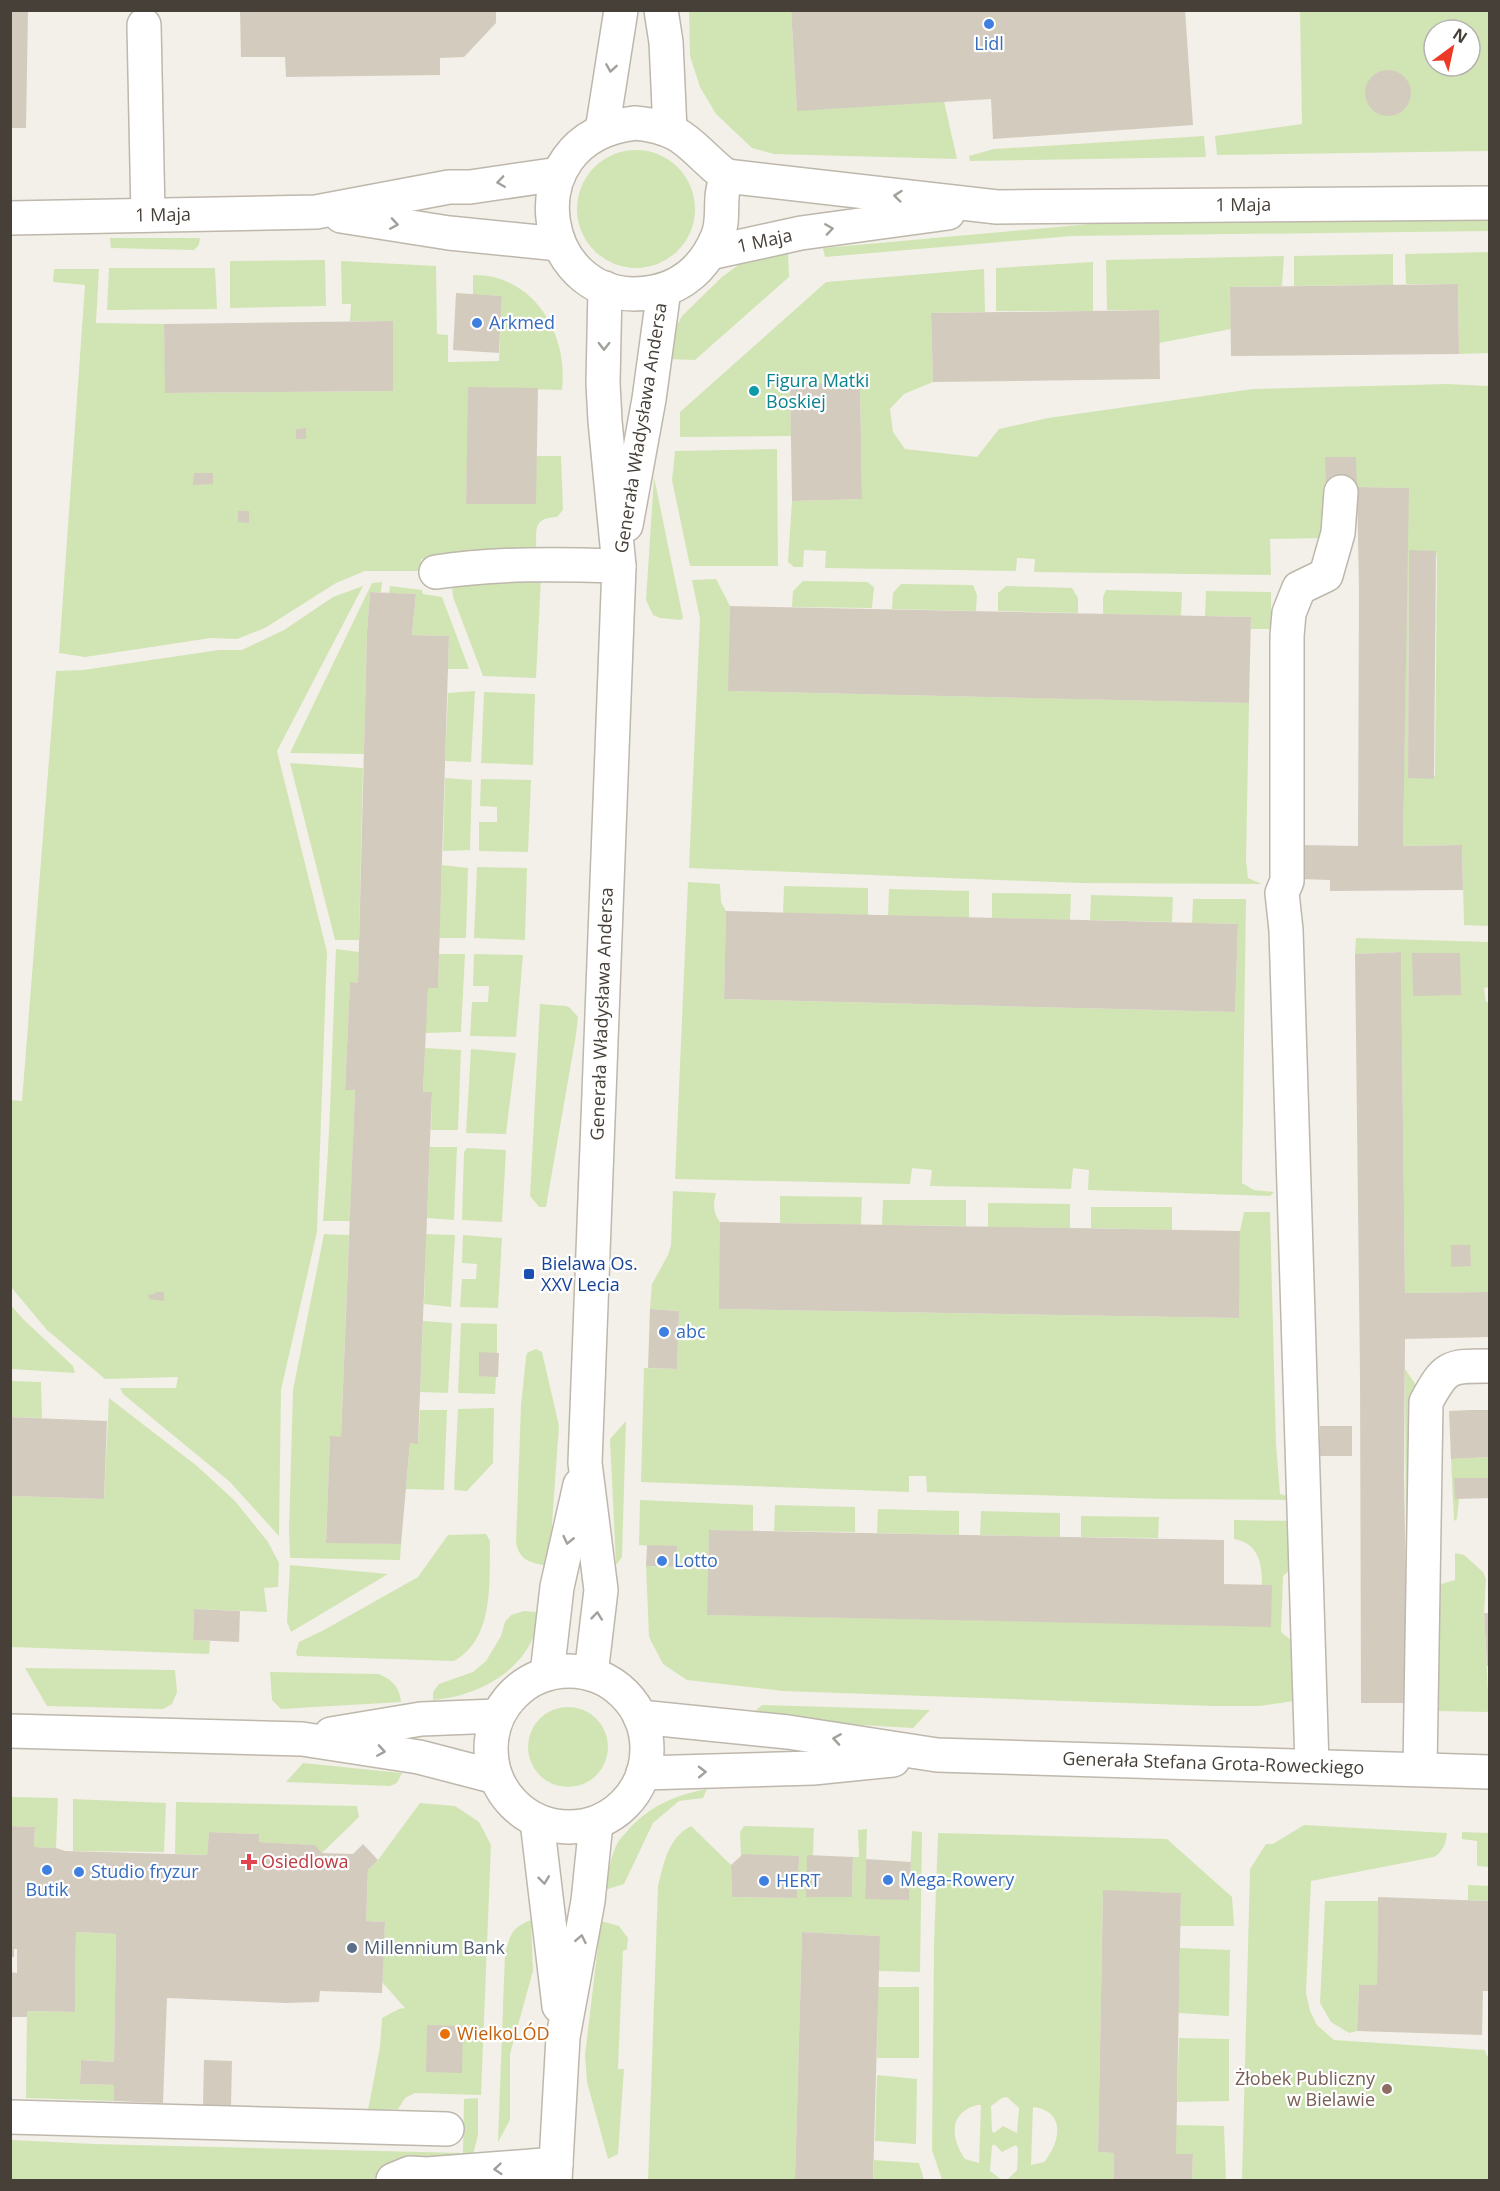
<svg xmlns="http://www.w3.org/2000/svg" width="1500" height="2191" font-family="'Open Sans',sans-serif">
	<rect width="100%" height="100%" fill="#f3f0e9"/>
	<!-- green -->
	<g fill="#d1e5b4" fill-rule="evenodd">
		<polygon points="689,11 791,11 797,110 944,101 957,159 774,154 752,148 716,114 700,87 690,56"/>
		<path d="M1300 11H1489V151L1217 155 1215 136 1302 124ZM1434 30H1470V66H1434Z"/>
		<polygon points="1204,136 1206,157 970,161 969,156 994,149"/>
		<circle cx="636" cy="209" r="59"/>
		<polygon points="1490,219 1489,231 1072,236 825,257 823,248 1090,224"/>
		<polygon points="110,238 200,238 199,245 194,250 111,248"/>
		<polygon points="788,251 789,277 695,360 666,359 672,335 682,316 722,277 745,260"/>
		<polygon points="1489,252 1489,353 1459,354 1458,284 1406,284 1405,254"/>
		<polygon points="1393,254 1393,285 1294,286 1294,256"/>
		<polygon points="1284,256 1282,286 1230,287 1231,329 1159,343 1159,310 1107,310 1106,260"/>
		<polygon points="325,260 326,306 230,308 230,261"/>
		<path d="M341 261 436 266 437 334 448 335V362L499 361 502 296 473 295V275C534 274 569 335 562 390L469 387 466 504 537 456H561L563 510 557 517C532 518 537 530 536 550L421 559 420 571H365L336 583 265 628 237 639 211 638 85 657 59 653 85 285 53 282 54 269H99L96 323 164 324 166 393 393 391 392 321H350L351 304H342Z"/>
		<polygon points="1093,262 1093,311 996,311 996,268"/>
		<polygon points="109,268 215,268 217,309 107,310"/>
		<path d="M984 269 985 312 931 313 933 382 904 394 890 409 893 432 905 449 977 457 999 429 1048 418 1253 389 1448 384 1489 386V926L1464 925 1462 845 1403 846 1408 488 1326 487 1325 538 1270 539 1271 575 1034 572 1035 559 1017 558 1016 571 825 568 826 551 804 550 803 567H794L788 562 792 501 862 499 860 384 790 385 791 436 680 437V412L826 282ZM1409 551H1436L1437 559 1435 776 1408 778Z"/>
		<polygon points="777,449 778,566 690,566 672,480 675,451"/>
		<polygon points="654,477 683,618 681,620 660,618 653,615 646,600"/>
		<polygon points="541,577 536,678 483,676 453,597 452,586"/>
		<polygon points="716,579 730,606 729,691 1249,703 1246,861 1248,878 1262,884 1079,883 689,868 700,619 692,580"/>
		<polygon points="803,581 867,582 874,587 872,608 792,607 793,591"/>
		<polygon points="382,582 381,592 370,592 367,632 364,754 290,753 372,583"/>
		<polygon points="901,584 973,585 977,595 976,611 892,609 893,593"/>
		<polygon points="363,586 277,751 327,952 317,1232 281,1390 279,1536 230,1482 123,1394 120,1388 176,1388 178,1377 105,1379 47,1330 11,1287 10,1100 22,1101 56,671 83,670 219,650 242,650 284,630 333,597"/>
		<polygon points="390,586 422,590 423,594 442,597 469,669 448,669 449,636 412,635 416,594 389,593"/>
		<polygon points="1006,586 1072,588 1078,598 1078,613 998,611 998,593"/>
		<polygon points="1106,590 1182,592 1181,616 1103,614 1103,597"/>
		<polygon points="1206,591 1271,592 1271,629 1251,629 1250,617 1205,616"/>
		<polygon points="475,691 471,762 445,761 448,693"/>
		<polygon points="484,692 535,694 533,765 481,763"/>
		<polygon points="290,763 363,768 359,940 335,940"/>
		<polygon points="445,778 472,780 470,850 443,851"/>
		<polygon points="481,779 531,780 528,852 479,851 479,822 497,822 497,807 480,806"/>
		<polygon points="442,865 468,868 466,938 439,938"/>
		<polygon points="477,867 527,868 525,940 474,938"/>
		<polygon points="688,882 720,884 721,902 726,911 724,999 1235,1012 1238,924 1192,923 1193,899 1246,899 1242,1183 1254,1190 1274,1192 1270,1196 1088,1190 1089,1170 1073,1168 1071,1189 930,1186 932,1170 912,1168 910,1184 675,1179"/>
		<polygon points="784,886 868,888 868,915 783,913"/>
		<polygon points="889,889 969,891 969,918 888,916"/>
		<polygon points="992,893 1071,894 1070,920 992,918"/>
		<polygon points="1091,895 1173,897 1172,922 1090,920"/>
		<polygon points="1356,938 1489,942 1489,987 1484,988 1486,1002 1490,1002 1489,1292 1405,1293 1401,952 1355,954"/>
		<path d="M336 949 359 952 358 983H350L345 1089 355 1090 350 1221H323C331 1130 332 1040 336 949Z"/>
		<polygon points="439,954 465,954 461,1032 425,1033 428,988 438,988"/>
		<polygon points="474,954 523,955 516,1037 470,1036 472,1002 488,1002 489,986 473,986"/>
		<polygon points="540,1004 566,1006 570,1008 578,1017 576,1035 546,1207 539,1207 530,1196"/>
		<polygon points="425,1048 461,1050 458,1130 431,1130 432,1093 423,1092"/>
		<polygon points="471,1049 516,1053 506,1134 466,1133"/>
		<polygon points="430,1147 457,1147 454,1220 427,1218"/>
		<polygon points="467,1148 506,1150 502,1222 462,1220 464,1152"/>
		<path d="M673 1191 716 1193C713 1205 713 1213 720 1222V1309L1238 1318 1240 1231 1244 1212H1270L1276 1444 1280 1494 1292 1497V1500L1165 1499 927 1492 926 1476H909V1492L641 1482 644 1368 677 1369 679 1311 650 1309 652 1284 668 1255 671 1245Z"/>
		<polygon points="780,1196 862,1197 861,1225 780,1223"/>
		<polygon points="883,1200 966,1200 966,1226 882,1225"/>
		<polygon points="988,1203 1070,1204 1070,1228 988,1227"/>
		<polygon points="1091,1207 1172,1207 1172,1230 1091,1228"/>
		<polygon points="324,1234 349,1235 341,1437 330,1437 326,1542 401,1544 400,1560 290,1558 289,1530 293,1390"/>
		<polygon points="426,1234 455,1235 451,1307 424,1304"/>
		<polygon points="463,1235 502,1238 498,1308 460,1307 462,1279 476,1279 477,1264 462,1263"/>
		<polygon points="10,1304 23,1319 73,1366 75,1373 11,1369"/>
		<polygon points="423,1321 452,1323 448,1393 420,1392"/>
		<polygon points="461,1323 497,1324 497,1353 479,1353 479,1376 496,1376 495,1394 458,1393"/>
		<path d="M536 1349 542 1352 559 1426 549 1566C531 1563 519 1561 516 1542L521 1405 526 1357 527 1353Z"/>
		<polygon points="1405,1369 1416,1385 1414,1550 1406,1563"/>
		<polygon points="11,1381 41,1382 42,1418 11,1417"/>
		<polygon points="109,1398 197,1466 235,1501 268,1542 279,1563 278,1587 264,1588 267,1612 194,1609 193,1640 210,1641 209,1654 11,1647 10,1496 104,1499"/>
		<polygon points="494,1408 493,1463 467,1491 454,1490 458,1409"/>
		<polygon points="420,1410 447,1410 444,1490 406,1489 410,1443 418,1443"/>
		<polygon points="626,1421 622,1557 616,1565 610,1439"/>
		<polygon points="1490,1457 1489,1478 1455,1478 1455,1498 1459,1499 1457,1519 1454,1521 1451,1459"/>
		<path d="M640 1500 753 1505V1531L709 1530 708 1615 1223 1625 1262 1585C1262 1564 1259 1543 1234 1539V1520L1293 1521 1294 1567 1283 1576 1281 1632 1296 1644 1294 1701 1259 1706H1213L783 1691 687 1680 663 1664 649 1637 646 1566 676 1567 677 1547 639 1545Z"/>
		<polygon points="775,1505 855,1507 855,1532 774,1531"/>
		<polygon points="878,1509 959,1511 959,1535 877,1533"/>
		<polygon points="981,1511 1060,1513 1060,1537 980,1535"/>
		<polygon points="1081,1516 1159,1517 1158,1538 1081,1537"/>
		<path d="M486 1534 490 1541C489 1582 495 1638 454 1661L297 1656 296 1652 299 1642 324 1630 418 1577 448 1535Z"/>
		<polygon points="1455,1553 1464,1555 1483,1572 1486,1579 1484,1613 1489,1712 1436,1711 1441,1584 1455,1580"/>
		<polygon points="290,1565 388,1574 291,1632 287,1622"/>
		<path d="M524 1611 538 1612C537 1619 536 1628 534 1635 519 1675 473 1697 433 1700V1692L439 1684 473 1672 486 1661 501 1636 505 1622 511 1615Z"/>
		<polygon points="25,1668 175,1670 177,1692 172,1704 163,1709 47,1706"/>
		<path d="M270 1672 379 1674C393 1681 399 1686 401 1702L281 1709 272 1700Z"/>
		<polygon points="762,1705 930,1710 913,1728 825,1723 751,1715"/>
		<circle cx="568" cy="1747" r="40"/>
		<polygon points="303,1763 402,1773 397,1783 390,1786 286,1782"/>
		<path d="M707 1789 703 1798 679 1801 653 1823 624 1884 605 1890C608 1875 610 1858 617 1844 619 1839 625 1834 629 1829 650 1806 675 1795 707 1789Z"/>
		<polygon points="11,1797 58,1798 56,1848 34,1847 35,1827 11,1826"/>
		<polygon points="73,1799 166,1803 164,1852 73,1851"/>
		<polygon points="176,1802 357,1806 359,1817 322,1853 314,1845 259,1842 259,1834 209,1832 207,1855 175,1854"/>
		<polygon points="420,1803 455,1806 479,1822 491,1845 481,2095 415,2093 405,2098 398,2109 368,2110 380,2047 382,2018 399,2009 405,2008 382,1982 385,1922 366,1921 368,1870 378,1860"/>
		<path d="M1304 1825 1447 1833C1446 1843 1443 1852 1434 1857L1311 1881 1306 1993 1310 2011 1317 2025 1334 2040 1485 2050 1487 2056 1490 2057 1489 2180H1242L1250 1869 1266 1844H1273Z"/>
		<path d="M691 1826 731 1865 732 1897 797 1898 798 1856H741L740 1832 744 1826 814 1828 813 1856 807 1896 852 1897 853 1857H859L858 1830 867 1829 865 1898 909 1900 912 1831 922 1832 920 1972 878 1971 880 1936 802 1932 795 2180H648L658 1886C664 1862 668 1838 691 1826Z"/>
		<polygon points="1462,1832 1489,1833 1489,1867 1477,1866 1477,1841 1462,1839"/>
		<path d="M938 1833 1167 1839 1232 1897 1234 1926H1180L1181 1893 1103 1891 1098 2152 1114 2153V2180H1007L1017 2170 1018 2149 1016 2145 1002 2152 994 2144 992 2146 990 2171 1002 2180H942L932 2150 934 1944ZM1007 2097 1019 2108 1017 2133 1003 2126 994 2133 992 2131 991 2106 1002 2098ZM977 2105H981L979 2163 965 2159C951 2139 948 2113 977 2105ZM1033 2107C1067 2111 1060 2143 1044 2162L1031 2165Z"/>
		<polygon points="1468,1885 1489,1886 1489,1901 1468,1900"/>
		<polygon points="1325,1901 1378,1901 1377,1985 1359,1985 1357,2031 1349,2033 1331,2022 1320,2003"/>
		<path d="M531 1920 533 1971 510 2054V2120L498 2142 505 1953C511 1934 511 1928 531 1920Z"/>
		<polygon points="601,1921 619,1926 628,1938 627,1949 623,1951 618,2069 624,2069 618,2154 608,2159 587,2082 585,2055"/>
		<polygon points="76,1932 116,1934 114,2062 81,2060 80,2084 114,2085 114,2101 26,2098 27,2011 75,2012"/>
		<polygon points="1180,1948 1230,1950 1229,2016 1178,2013"/>
		<polygon points="878,1987 919,1987 919,2058 877,2058"/>
		<polygon points="1179,2038 1229,2039 1229,2101 1177,2102"/>
		<polygon points="877,2075 917,2079 916,2144 875,2141"/>
		<polygon points="478,2098 478,2135 473,2155 395,2161 386,2166 373,2180 11,2180 11,2140 95,2144 463,2153 464,2099"/>
		<polygon points="1176,2125 1224,2126 1226,2180 1192,2180 1193,2154 1176,2154"/>
		<polygon points="874,2160 919,2163 924,2180 873,2180"/>
	</g>
	<!-- building -->
	<g fill="#d4cbbf">
		<polygon points="10,10 28,10 26,128 10,128"/>
		<polygon points="240,10 496,10 496,23 464,57 440,58 440,75 286,77 285,57 241,57"/>
		<polygon points="791,10 1185,10 1193,125 993,139 991,99 797,111"/>
		<circle cx="1388" cy="93" r="23"/>
		<polygon points="1458,284 1459,354 1231,356 1230,287"/>
		<polygon points="456,293 502,296 499,353 453,350"/>
		<polygon points="1159,310 1160,379 933,382 931,313"/>
		<polygon points="393,321 393,391 165,393 164,324"/>
		<polygon points="860,383 862,499 792,501 790,384"/>
		<polygon points="468,387 538,388 536,504 466,504"/>
		<polygon points="306,428 306,439 296,439 296,429"/>
		<polygon points="1325,457 1356,457 1357,487 1326,487"/>
		<polygon points="194,473 213,473 213,484 193,485"/>
		<polygon points="1357,487 1409,488 1403,846 1462,845 1463,890 1330,891 1330,880 1300,879 1301,845 1358,846 1359,589"/>
		<polygon points="238,511 249,511 249,523 238,522"/>
		<polygon points="1409,550 1436,551 1434,779 1408,778"/>
		<polygon points="370,592 416,594 412,635 449,636 438,988 428,988 423,1092 432,1092 418,1444 410,1443 401,1544 326,1543 330,1436 341,1437 355,1090 345,1090 350,982 358,983 367,632"/>
		<polygon points="730,606 1251,617 1249,703 728,691"/>
		<polygon points="726,911 1238,924 1235,1012 724,999"/>
		<polygon points="1401,952 1405,1293 1490,1292 1490,1337 1405,1339 1404,1475 1408,1703 1361,1703 1360,1376 1355,954"/>
		<polygon points="1412,953 1460,953 1461,995 1413,996"/>
		<polygon points="720,1222 1240,1231 1239,1318 719,1309"/>
		<polygon points="1451,1245 1470,1245 1471,1266 1451,1267"/>
		<polygon points="155,1292 164,1292 164,1301 149,1299 148,1295 155,1294"/>
		<polygon points="650,1309 679,1311 677,1369 648,1368"/>
		<polygon points="479,1352 499,1353 498,1377 479,1376"/>
		<polygon points="1470,1410 1490,1410 1490,1457 1451,1459 1449,1411"/>
		<polygon points="10,1417 107,1421 104,1499 10,1496"/>
		<rect x="1320" y="1426" width="32" height="30"/>
		<polygon points="1454,1478 1490,1478 1490,1498 1455,1499"/>
		<polygon points="709,1530 1224,1540 1224,1584 1272,1585 1271,1627 707,1615"/>
		<polygon points="647,1545 677,1546 677,1567 646,1566"/>
		<polygon points="194,1609 240,1611 239,1642 193,1640"/>
		<polygon points="1484,1613 1490,1613 1490,1666 1487,1666"/>
		<polygon points="10,1826 35,1827 34,1847 56,1848 65,1851 207,1855 209,1832 259,1834 259,1842 315,1845 322,1853 353,1854 363,1844 378,1860 368,1870 366,1921 385,1922 382,1993 320,1991 319,2002 287,2003 167,1998 163,2103 114,2101 114,2085 80,2084 81,2060 114,2062 116,1934 76,1932 75,2012 27,2011 27,2017 10,2017 10,1972 17,1973 17,1949 14,1949 14,1957 10,1957"/>
		<polygon points="743,1854 799,1856 797,1898 732,1897 731,1865"/>
		<polygon points="807,1855 853,1857 852,1897 806,1897"/>
		<polygon points="866,1859 911,1862 909,1900 865,1899"/>
		<polygon points="1103,1890 1181,1893 1176,2154 1193,2154 1192,2180 1114,2180 1114,2153 1098,2152"/>
		<polygon points="1378,1897 1490,1901 1490,1991 1483,1991 1482,2035 1357,2031 1359,1985 1377,1985"/>
		<polygon points="802,1932 880,1936 873,2180 795,2180"/>
		<polygon points="427,2025 463,2026 462,2073 426,2072"/>
		<polygon points="204,2060 232,2061 231,2106 203,2105"/>
	</g>
	<g fill="none" stroke-linecap="round" stroke-linejoin="round">
		<defs>
			<g id="minor">
				<polyline points="661,10 666,42 670,130"/>
				<polyline points="144,25 148,215"/>
				<path d="M635 123C687 128 690 148 726 176 725 183 722 191 722 198 721 212 723 225 717 238 705 266 684 286 654 292 539 314 507 138 635 123Z"/>
				<polyline points="602,131 621,10"/>
				<path id="s1" d="M726 176 997 207 1490 203"/>
				<polyline points="341,216 449,233 559,244"/>
				<path id="s2" d="M10 218 316 212 449 187H470L559 174"/>
				<path id="s3" d="M710 253 801 233 948 213"/>
				<polyline points="626,525 649,399 664,290"/>
				<path d="M436 572C496 563 558 564 619 566"/>
				<circle cx="569" cy="1749" r="78"/>
				<polyline points="547,1674 557,1587 580,1485"/>
				<path id="s4" d="M591 1674 601 1590 585 1463 619 566 605 421 603 383 605 288"/>
				<path id="s5" d="M640 1717 788 1732 937 1755 1490 1772"/>
				<polyline points="10,1731 302,1739 419,1757 496,1777"/>
				<polyline points="331,1734 421,1719 497,1716"/>
				<polyline points="1312,1765 1286,930 1282,893 1287,881 1287,636 1289,613 1299,588 1326,575 1338,533 1341,492"/>
				<path d="M1420 1769 1426 1402C1446 1365 1449 1366 1490 1366"/>
				<polyline points="643,1773 813,1768 893,1760"/>
				<polyline points="537,1821 559,2006"/>
				<polyline points="10,2117 447,2129"/>
				<polyline points="393,2180 410,2173 427,2174 556,2164"/>
				<polyline points="555,2180 563,2037 588,1901 596,1823"/>
			</g>
		</defs>
		<!-- minor casing -->
		<use href="#minor" stroke="#beb7ac" stroke-width="36"/>
		<!-- minor -->
		<use href="#minor" stroke="#fff" stroke-width="33"/>
	</g>
	<!-- one-way arrows -->
	<defs><path id="oneway-chevron" d="M-2-3.5L2.5 0L-2 3.5" fill="none" stroke-width="1.6" stroke-linecap="round" stroke-linejoin="round" transform="scale(1.5)"/></defs>
	<g stroke="#a3a09c">
		<use href="#oneway-chevron" transform="translate(611 68) rotate(99)"/>
		<use href="#oneway-chevron" transform="translate(501 182) rotate(172)"/>
		<use href="#oneway-chevron" transform="translate(898 196) rotate(-174)"/>
		<use href="#oneway-chevron" transform="translate(394 224) rotate(9)"/>
		<use href="#oneway-chevron" transform="translate(829 229) rotate(-8)"/>
		<use href="#oneway-chevron" transform="translate(604 346) rotate(91)"/>
		<use href="#oneway-chevron" transform="translate(568 1540) rotate(103)"/>
		<use href="#oneway-chevron" transform="translate(597 1616) rotate(-84)"/>
		<use href="#oneway-chevron" transform="translate(837 1739) rotate(-171)"/>
		<use href="#oneway-chevron" transform="translate(381 1751) rotate(9)"/>
		<use href="#oneway-chevron" transform="translate(702 1772) rotate(-1)"/>
		<use href="#oneway-chevron" transform="translate(544 1880) rotate(83)"/>
		<use href="#oneway-chevron" transform="translate(581 1939) rotate(-79)"/>
		<use href="#oneway-chevron" transform="translate(498 2169) rotate(175)"/>
	</g>
	<!-- markers -->
	<g fill="#3f7fe0" stroke="#fff" stroke-width="2">
		<circle cx="989" cy="24" r="6"/>
		<circle cx="477" cy="323" r="6"/>
		<circle cx="664" cy="1332" r="6"/>
		<circle cx="662" cy="1561" r="6"/>
		<circle cx="47" cy="1870" r="6"/>
		<circle cx="79" cy="1872" r="6"/>
		<circle cx="888" cy="1880" r="6"/>
		<circle cx="764" cy="1881" r="6"/>
	</g>
	<circle fill="#0f9aa8" stroke="#fff" stroke-width="2" cx="754" cy="391" r="6"/>
	<rect fill="#1a4fb4" stroke="#fff" stroke-width="2" x="523" y="1268" width="12" height="12" rx="3"/>
	<path fill="#e0444e" stroke="#fff" stroke-width="2" d="M246 1853h6v6h6v6h-6v6h-6v-6h-6v-6h6z"/>
	<circle fill="#5c6f8a" stroke="#fff" stroke-width="2" cx="352" cy="1948" r="6"/>
	<circle fill="#e8710a" stroke="#fff" stroke-width="2" cx="445" cy="2034" r="6"/>
	<circle fill="#8d6e63" stroke="#fff" stroke-width="2" cx="1387" cy="2089" r="6"/>
	<g text-anchor="middle" stroke-width="4.5" stroke-linejoin="round" paint-order="stroke">
		<!-- shop labels -->
		<g font-size="18" fill="#366cbe" stroke="#fff" text-anchor="start">
			<text x="989" y="50" text-anchor="middle">Lidl</text>
			<text x="489" y="329">Arkmed</text>
			<text x="676" y="1338">abc</text>
			<text x="674" y="1567">Lotto</text>
			<text x="91" y="1878">Studio fryzur</text>
			<text x="900" y="1886">Mega-Rowery</text>
			<text x="776" y="1887">HERT</text>
			<text x="47" y="1896" text-anchor="middle">Butik</text>
		</g>
		<!-- street labels -->
		<g font-size="18" fill="#474038" stroke="#fff">
			<text dy="6" stroke="none"><textPath href="#s1" startOffset="519">1 Maja</textPath></text>
			<text dy="6" stroke="none"><textPath href="#s2" startOffset="153">1 Maja</textPath></text>
			<text dy="6" stroke="none"><textPath href="#s3" startOffset="56">1 Maja</textPath></text>
			<text transform="translate(641 428) rotate(-81)" y="6">Generała Władysława Andersa</text>
			<text dy="6" stroke="none"><textPath href="#s4" startOffset="662">Generała Władysława Andersa</textPath></text>
			<text dy="6" stroke="none"><textPath href="#s5" startOffset="576">Generała Stefana Grota-Roweckiego</textPath></text>
		</g>
		<!-- culture labels -->
		<g font-size="18" fill="#0d838f" stroke="#fff" text-anchor="start">
			<text x="766" y="387">Figura Matki<tspan x="766" dy="21">Boskiej</tspan></text>
		</g>
		<!-- transit labels -->
		<g font-size="18" fill="#164399" stroke="#fff" text-anchor="start">
			<text x="541" y="1270">Bielawa Os.<tspan x="541" dy="21">XXV Lecia</tspan></text>
		</g>
		<!-- health labels -->
		<g font-size="18" fill="#be3a42" stroke="#fff" text-anchor="start">
			<text x="261" y="1868">Osiedlowa</text>
		</g>
		<!-- service labels -->
		<g font-size="18" fill="#4e5e75" stroke="#fff" text-anchor="start">
			<text x="364" y="1954">Millennium Bank</text>
		</g>
		<!-- food labels -->
		<g font-size="18" fill="#c56008" stroke="#fff" text-anchor="start">
			<text x="457" y="2040">WielkoLÓD</text>
		</g>
		<!-- education labels -->
		<g font-size="18" fill="#785e54" stroke="#fff" text-anchor="end">
			<text x="1375" y="2085">Żłobek Publiczny<tspan x="1375" dy="21">w Bielawie</tspan></text>
		</g>
	</g>
	<!-- border -->
	<rect width="1500" height="2191" fill="none" stroke="#474038" stroke-width="24"/>
	<!-- north arrow -->
	<g transform="translate(1452 48) rotate(33)"><circle r="28" fill="#ffffff" stroke="#b5b3af" stroke-width="1.5"/>
	<path d="M0-4.5L10 22L0 15L-10 22Z" fill="#ed3a26"/>
	<text y="-9" font-size="16" font-weight="bold" text-anchor="middle" fill="#474038">N</text>
	</g>
</svg>
